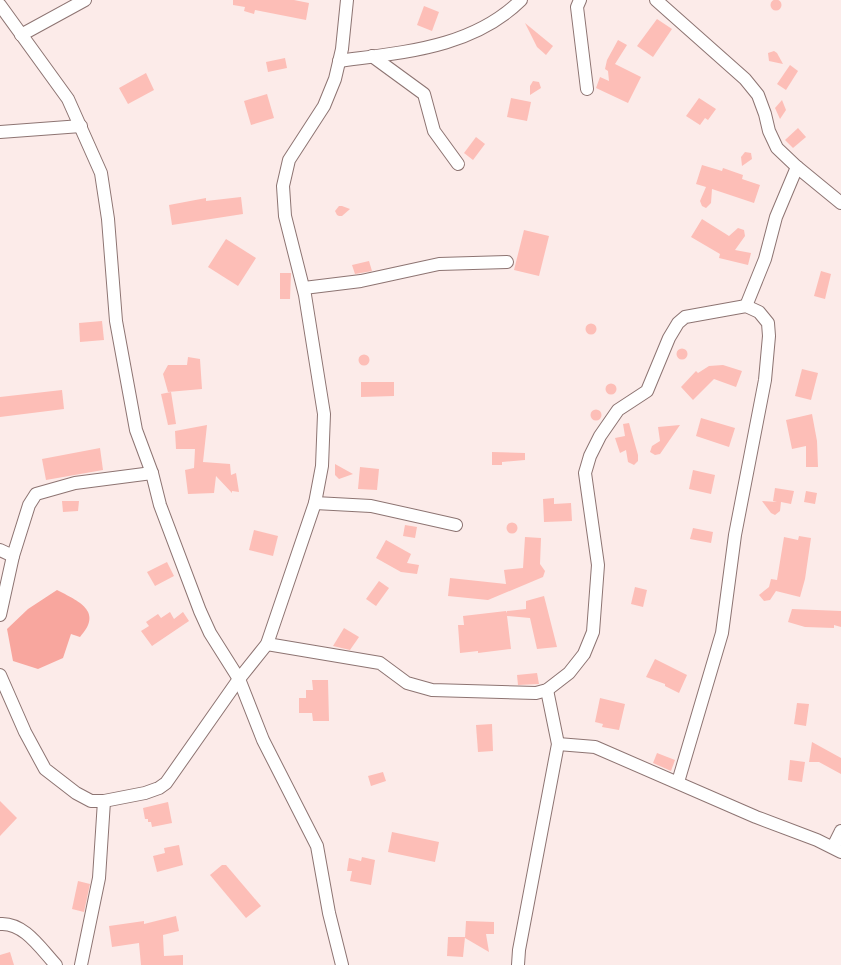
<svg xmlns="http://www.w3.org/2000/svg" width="841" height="965" font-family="Lora,serif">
	<rect width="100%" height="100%" fill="#fcebe9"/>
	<!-- forest -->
	<path fill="#f8a69e" d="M57 590C78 601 104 611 80 637L71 634 63 658 38 669 13 661 7 629 28 609Z"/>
	<!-- building -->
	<g fill="#fdbeb7">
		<circle cx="776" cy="5" r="5.5"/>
		<polygon points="233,0 294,0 309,3 306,20 255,10 254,14 244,11 245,7 233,5"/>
		<polygon points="424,6 439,12 432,31 417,25"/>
		<polygon points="657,19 672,29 653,57 637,46"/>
		<polygon points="525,23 553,46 546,55 537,47"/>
		<polygon points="618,40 627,45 615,64 641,77 628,103 596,88 600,77 609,81 608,71 605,69 607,60"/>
		<polygon points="774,51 777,53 783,64 769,61 768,53"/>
		<polygon points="285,58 287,68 268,72 266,62"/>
		<polygon points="790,65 798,71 786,90 777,84"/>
		<polygon points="146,73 154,90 128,104 119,88"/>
		<polygon points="533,81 539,82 541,88 530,95 530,86"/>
		<polygon points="267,94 274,118 251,125 244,101"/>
		<polygon points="511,98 531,102 527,121 507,117"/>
		<polygon points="699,98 716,109 708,120 705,118 700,125 686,116"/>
		<polygon points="782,100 786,110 780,119 775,108"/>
		<polygon points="798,128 806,137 793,148 785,140"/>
		<polygon points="476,137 485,144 473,160 464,153"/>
		<polygon points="745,152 751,153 752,159 742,166 741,157"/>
		<polygon points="702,165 722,171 723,168 743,175 742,179 760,185 754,203 712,189 711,203 706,208 702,206 700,201 706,187 696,184"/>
		<polygon points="241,197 243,214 172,225 169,205 206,198 206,201"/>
		<polygon points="339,206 342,206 350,209 342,216 339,216 337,215 335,211"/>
		<polygon points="702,219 729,236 738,228 744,230 745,236 735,250 751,253 748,265 719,258 720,254 691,237"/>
		<polygon points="524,230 549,236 539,276 514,270"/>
		<polygon points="226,239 256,258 238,286 208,267"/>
		<polygon points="369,261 372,271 355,274 352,265"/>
		<polygon points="821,271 831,274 825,299 814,296"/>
		<polygon points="280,273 291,273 290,299 280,299"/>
		<polygon points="102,321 104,340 80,342 79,323"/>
		<circle cx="591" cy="329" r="5.5"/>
		<circle cx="682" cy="354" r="5.5"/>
		<circle cx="364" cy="360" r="5.5"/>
		<polygon points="188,357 200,359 202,389 168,392 163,374 168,365 187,365"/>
		<polygon points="723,365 742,371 736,387 714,379 693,400 681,387 696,371 698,373 709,366"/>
		<polygon points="802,369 818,373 811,400 795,396"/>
		<polygon points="361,382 394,382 394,396 361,397"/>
		<circle cx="611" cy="389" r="5.5"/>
		<polygon points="62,390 64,409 0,417 0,397"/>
		<polygon points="171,392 176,424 168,425 161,394"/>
		<circle cx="596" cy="415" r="5.5"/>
		<polygon points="812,414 817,441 818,467 806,467 806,446 792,449 786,420"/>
		<polygon points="701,418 735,428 729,447 696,436"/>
		<polygon points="629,423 638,455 638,461 634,465 628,462 626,450 620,453 615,438 625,436 623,424"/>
		<polygon points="207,425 203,462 230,464 231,475 236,473 239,492 232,491 232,493 216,476 214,493 188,494 185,470 194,468 195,449 176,449 175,431"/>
		<polygon points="680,425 660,454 655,455 650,452 652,446 660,441 658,427"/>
		<polygon points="100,448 103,470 46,480 42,459"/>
		<polygon points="492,452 525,453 525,460 502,462 502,465 492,465"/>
		<polygon points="335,464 353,474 339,479 335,475"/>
		<polygon points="360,467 379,469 377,490 358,489"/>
		<polygon points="693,470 715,475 711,494 689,489"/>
		<polygon points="775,488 794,491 791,504 781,502 780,511 775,515 771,513 762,501 777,502 773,501"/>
		<polygon points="806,491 817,493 815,504 804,502"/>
		<polygon points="554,498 554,504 571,503 572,521 544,522 543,499"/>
		<polygon points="62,501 79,501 78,511 63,512"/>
		<circle cx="512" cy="528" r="5.5"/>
		<polygon points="405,525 417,527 415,538 403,536"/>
		<polygon points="693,528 713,532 711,543 690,539"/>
		<polygon points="254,530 278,536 273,556 249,550"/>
		<polygon points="799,536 811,538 805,579 800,597 776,591 770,600 764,601 759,595 769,587 771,579 777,580 784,537 798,540"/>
		<polygon points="525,537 541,538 540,564 545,571 543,577 488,600 448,596 450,578 506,584 504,570 523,568"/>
		<polygon points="386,540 411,554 407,563 419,565 417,574 401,572 376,558"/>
		<polygon points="167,562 174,576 155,586 147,572"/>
		<polygon points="379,581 389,588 376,606 366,599"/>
		<polygon points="635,587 647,590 643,607 631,604"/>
		<polygon points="544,596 557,647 537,649 530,618 507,616 511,649 478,653 478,651 460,653 458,625 464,625 463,616 506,611 507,613 507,611 526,609 526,601"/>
		<polygon points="792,609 841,611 841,627 834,625 834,628 805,627 788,622"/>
		<polygon points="170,612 174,619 183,612 189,621 152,646 141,631 149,626 146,622 158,614 161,618"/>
		<polygon points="344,628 359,637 350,650 333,646"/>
		<polygon points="655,659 687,675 679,693 665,686 665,684 646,677"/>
		<polygon points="537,673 539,684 518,685 517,675"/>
		<polygon points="312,680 328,680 329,721 313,721 312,713 299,713 299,698 306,698 306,690 313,690"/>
		<polygon points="600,698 625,704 619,730 602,727 603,724 595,722"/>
		<polygon points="797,703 809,704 806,726 794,724"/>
		<polygon points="492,724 493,751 478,752 476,725"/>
		<polygon points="812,742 841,758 841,774 819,762 809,762"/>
		<polygon points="657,753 675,760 671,771 653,763"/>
		<polygon points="790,760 805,762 802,782 788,780"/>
		<polygon points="383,772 386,781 371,786 368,776"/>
		<polygon points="0,801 17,818 0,836"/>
		<polygon points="168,802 172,823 152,827 151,822 148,822 148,819 145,819 143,808"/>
		<polygon points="392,832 439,842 435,862 388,852"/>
		<polygon points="179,845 183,865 157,872 153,856 165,853 164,848"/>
		<polygon points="362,857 375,860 371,885 350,881 352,871 347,871 349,858 361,861"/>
		<polygon points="222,865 226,865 261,906 246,918 210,875"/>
		<polygon points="78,881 90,884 84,912 72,909"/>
		<polygon points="176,916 179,931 163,935 164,956 183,955 183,965 141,965 139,943 112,947 109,926 144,921 144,924"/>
		<polygon points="466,921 494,922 494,934 486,934 489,952 465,938"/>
		<polygon points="448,937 465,937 463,957 447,956"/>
		<polygon points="10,952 14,965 0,965 0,955"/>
	</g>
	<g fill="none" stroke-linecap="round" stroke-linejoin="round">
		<defs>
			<g id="street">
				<polyline points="580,0 577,7 587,89"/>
				<polyline points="656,0 745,79 758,95 765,114 769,131 777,148 797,167 841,203"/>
				<polyline points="0,5 68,99 101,173 108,219 116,321 136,430 152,473 160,505 200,611 210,633 239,679 263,740 317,846 329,913 342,965"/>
				<polyline points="21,35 85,0"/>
				<polyline points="372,56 424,94 434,131 458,164"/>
				<path d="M339 61C404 52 472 48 521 0"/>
				<polyline points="0,132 81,126"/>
				<polyline points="304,288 361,281 439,264 507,262"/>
				<polyline points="746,306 765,259 776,217 797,167"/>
				<polyline points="315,503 371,506 456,525"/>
				<polyline points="0,550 13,556"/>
				<polyline points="0,615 13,556 29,505 36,494 75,483 152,473"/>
				<polyline points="267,644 380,663 407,683 432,690 536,693 547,690 569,673 584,654 593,632 598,565 585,473 590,456 600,436 618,410 647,391 669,338 678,323 685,317 746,306 759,312 768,323 769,336 765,380 735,535 722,633 678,782"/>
				<polyline points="0,675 25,732 45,769 76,793 91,801 104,801 145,793 159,788 166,783 239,679 267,644 315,503 322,466 324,414 305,295 285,216 283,186 289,160 324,106 335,79 342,49 347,0"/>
				<polyline points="558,744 595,747 756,817 817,840 841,852"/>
				<polyline points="833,847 841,831"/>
				<path d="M0 924C24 922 41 949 56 965"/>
				<polyline points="81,965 99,878 104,801"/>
				<polyline points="518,965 519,950 558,744 547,690"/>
			</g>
		</defs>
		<!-- street casing -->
		<use href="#street" stroke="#8d7472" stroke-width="14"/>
		<!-- street -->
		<use href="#street" stroke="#fff" stroke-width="12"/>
	</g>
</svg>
